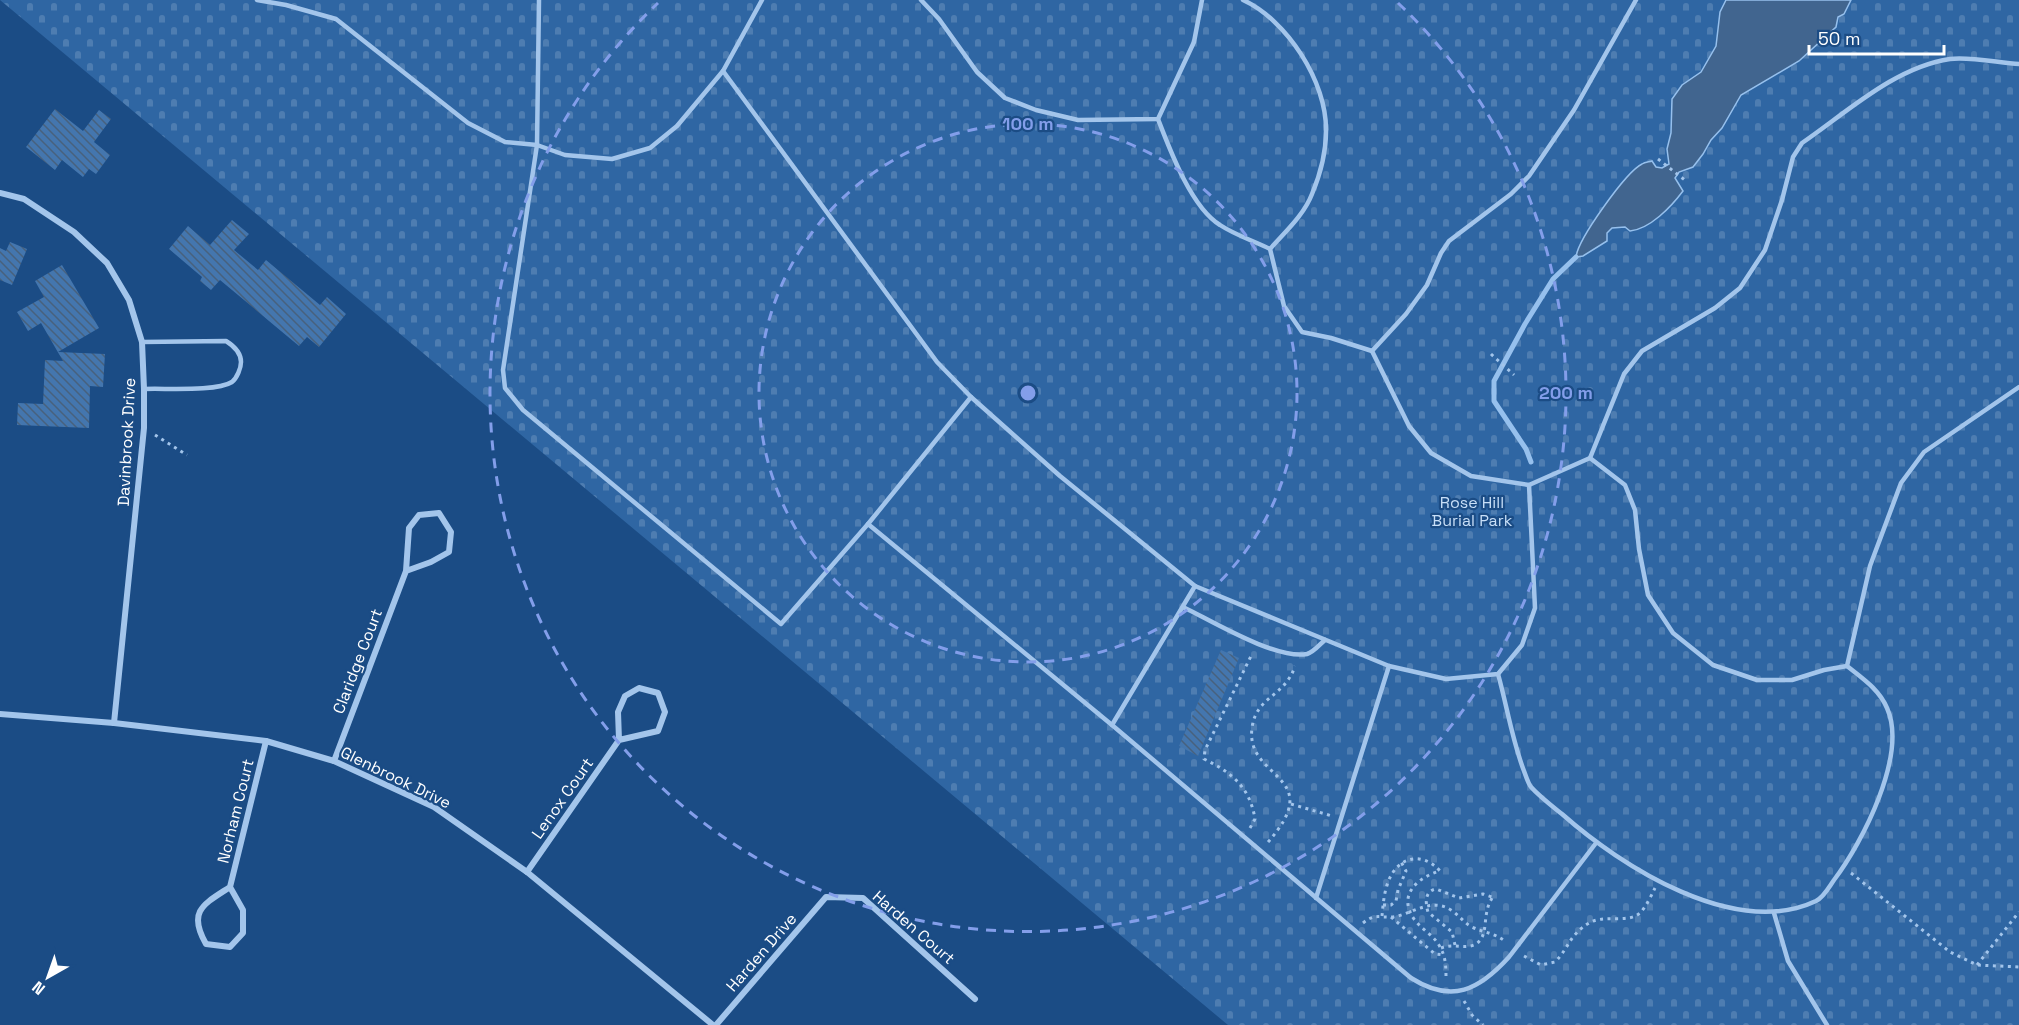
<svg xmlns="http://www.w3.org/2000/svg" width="2019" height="1025" font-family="'Space Grotesk',sans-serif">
	<defs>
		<pattern id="cemetery-stones" width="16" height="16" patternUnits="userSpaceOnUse" patternTransform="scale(1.5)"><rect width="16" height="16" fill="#2f66a3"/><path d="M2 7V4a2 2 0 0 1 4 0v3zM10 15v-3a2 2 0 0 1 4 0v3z" fill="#4e7db1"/></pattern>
		<pattern id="building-back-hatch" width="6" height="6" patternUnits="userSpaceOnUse" patternTransform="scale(1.5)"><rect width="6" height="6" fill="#4476ae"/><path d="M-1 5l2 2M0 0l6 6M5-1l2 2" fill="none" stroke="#48617d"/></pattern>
	</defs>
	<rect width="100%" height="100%" fill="#1b4c85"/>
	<!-- cemetery -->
	<polygon fill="url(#cemetery-stones)" points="0,0 2019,0 2019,1025 1228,1025"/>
	<!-- water -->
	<path fill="#41658f" stroke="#96c0ed" stroke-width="1.5" d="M1726 0H1851L1844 14 1838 17 1836 27 1799 61 1741 95 1722 128 1711 140 1703 154 1693 167 1679 172 1675 178 1683 191C1671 207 1650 229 1630 231L1625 227 1612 228 1607 233V241L1583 256 1576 257C1578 239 1626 172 1642 164 1645 162 1649 162 1652 161L1656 167 1662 168 1669 164 1667 149 1671 133 1672 99 1682 85 1701 72 1716 46 1720 12Z"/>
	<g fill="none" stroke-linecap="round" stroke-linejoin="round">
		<!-- stream -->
		<polyline stroke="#96c0ed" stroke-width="5" points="1531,462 1526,449 1494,401 1494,381 1525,324 1553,279 1576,257"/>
	</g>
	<!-- building -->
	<g fill="url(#building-back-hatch)">
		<polygon points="55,109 83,131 99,110 111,119 94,142 110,155 96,174 89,169 83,177 62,160 55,170 26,147"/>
		<polygon points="232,220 249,234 234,250 258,270 266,260 320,305 327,297 346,314 319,347 307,337 299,346 220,280 211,290 200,281 202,277 169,249 188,226 210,245"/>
		<polygon points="10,242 27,249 12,285 0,280 0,248 6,251"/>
		<polygon points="62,265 99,328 58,352 105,354 103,387 90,386 89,428 17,425 18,403 43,404 45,360 63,361 41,323 28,331 17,312 44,297 35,281"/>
		<polygon points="1221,650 1239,658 1198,756 1179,746"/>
	</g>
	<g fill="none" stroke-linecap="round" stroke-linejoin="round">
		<!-- path -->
		<g stroke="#a3c5eb" stroke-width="3" stroke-dasharray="3 4.5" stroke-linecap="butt">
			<polyline points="1658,159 1686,181"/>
			<polyline points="1491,354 1514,375"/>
			<polyline points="155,435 187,455"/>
			<polyline points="1291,804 1332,816"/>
			<path d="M1250 828 1255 819C1250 787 1231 772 1204 759L1205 750 1252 654"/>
			<path d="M1268 842C1328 774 1245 780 1252 728 1256 696 1285 697 1295 666"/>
			<polyline points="1851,873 1950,952 1977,965 2019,967"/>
			<polyline points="1383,905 1391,905 1396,901 1398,890 1406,871 1400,860"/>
			<path d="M1382 916C1383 905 1384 893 1388 882 1398 856 1422 851 1440 871 1418 877 1397 895 1414 919 1422 930 1434 935 1440 947 1446 957 1446 968 1446 979"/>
			<polyline points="1391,917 1435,954 1444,955"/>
			<path d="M1363 923C1375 913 1380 918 1393 917 1412 914 1432 897 1451 910 1459 915 1464 923 1472 927 1485 933 1495 933 1506 942"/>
			<path d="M1455 945 1452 932 1428 912C1425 902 1425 891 1436 889L1459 898 1483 894 1492 897"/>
			<path d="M1441 948C1454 943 1463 949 1474 945 1487 939 1484 923 1487 911 1488 905 1491 900 1494 894"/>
			<path d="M1524 956 1541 965 1555 962C1569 948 1569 935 1589 923 1604 914 1627 924 1640 913 1646 907 1651 896 1655 888"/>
			<polyline points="1977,965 2019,912"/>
			<polyline points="1464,1001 1472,1015 1483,1025"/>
		</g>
		<!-- lane -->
		<g stroke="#a3c5eb" stroke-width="4.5">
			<polyline points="257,0 286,5 336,19 468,123 505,142 537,145 565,155 612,159 650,148 677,126 723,71 762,0"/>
			<polyline points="539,0 537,145 503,370 505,388 523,410 781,624 868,524 971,397"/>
			<polyline points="921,0 939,19 977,72 1005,98 1036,110 1078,120 1158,119 1194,42 1202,0"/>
			<path d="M1243 0C1287 20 1327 82 1326 131 1326 152 1320 175 1312 194 1304 215 1285 232 1270 249L1284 306 1302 332 1331 338 1372 351"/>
			<path d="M1636 0 1574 110 1529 176 1511 194 1449 241 1441 253 1427 285 1406 314 1372 351 1409 426 1431 453 1471 476 1529 485 1590 458 1624 374 1642 351 1715 308 1740 288 1765 250 1782 200 1793 157 1802 143C1846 113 1895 67 1950 59 1968 56 2000 63 2019 64"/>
			<polyline points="723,71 937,362 971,397 1060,476 1195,586 1389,666 1446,679 1498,674 1522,645 1535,608 1529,485"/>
			<path d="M1158 119C1170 150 1191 207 1220 225 1235 235 1254 241 1270 249"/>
			<path d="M142 342 226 341C234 346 241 352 241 362 241 368 237 378 232 382 216 392 165 388 144 389"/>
			<polyline points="1590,458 1625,485 1635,510 1639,549 1648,595 1673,633 1713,665 1757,680 1792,680 1824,670 1847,666"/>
			<path d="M868 524 1112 725 1411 978C1452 1004 1479 990 1509 957L1596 843"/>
			<path d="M1183 607C1212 621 1276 660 1307 654 1314 652 1320 644 1325 640"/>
			<path d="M1498 674C1507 706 1512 740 1524 771 1526 776 1528 783 1531 787 1540 797 1552 806 1562 814 1622 867 1735 939 1816 901 1824 897 1829 887 1834 880 1862 843 1908 755 1887 708 1879 689 1862 678 1847 666L1870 566 1901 483 1924 452 2019 387"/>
			<polyline points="1112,725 1195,586"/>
			<polyline points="1316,898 1389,666"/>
			<polyline points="1774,913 1788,961 1827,1025"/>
		</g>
		<!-- street -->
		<g stroke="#a3c5eb" stroke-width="6">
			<polyline points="0,193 24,199 74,232 107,263 129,300 142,342 144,389 144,428 114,723"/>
			<polyline points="0,714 114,723 266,741 334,761 434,807 527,872 713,1025"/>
			<polyline points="334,761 406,571 409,528 419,515 439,513 451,532 449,552 431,562 406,571"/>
			<polyline points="527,872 619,740 618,712 625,696 639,688 658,693 665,712 658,731 619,740"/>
			<path d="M230 887C204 904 187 911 206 944L230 947 243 933V910L230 887 266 741"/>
			<polyline points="716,1025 826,897 863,898 975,999"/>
		</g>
	</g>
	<!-- distance rings -->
	<g fill="none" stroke="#839eea" stroke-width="3" stroke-dasharray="10 8">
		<circle cx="1028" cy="393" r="269"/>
		<path d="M1398 3A538 538 0 1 1 658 3"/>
	</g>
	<g text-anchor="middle" stroke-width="4.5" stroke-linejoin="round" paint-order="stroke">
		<!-- street labels -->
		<g font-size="16" fill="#fff" stroke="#1b4c85">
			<text transform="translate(126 442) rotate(-87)" y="6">Davinbrook Drive</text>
			<text transform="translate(357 661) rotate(-69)" y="6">Claridge Court</text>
			<text transform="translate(396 777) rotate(26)" y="6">Glenbrook Drive</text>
			<text transform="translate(562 798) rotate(-55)" y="6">Lenox Court</text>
			<text transform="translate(235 811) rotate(-76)" y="6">Norham Court</text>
			<text transform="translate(914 927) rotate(41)" y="6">Harden Court</text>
			<text transform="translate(761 952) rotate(-49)" y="6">Harden Drive</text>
		</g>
		<!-- park labels -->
		<g font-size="16" fill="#c8dff8" stroke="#1b4c85">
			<text x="1472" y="508">Rose Hill<tspan x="1472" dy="18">Burial Park</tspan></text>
		</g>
	</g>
	<circle cx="1028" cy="393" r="9" fill="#839eea" stroke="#1b4c85" stroke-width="3"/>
	<g font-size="18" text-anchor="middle" font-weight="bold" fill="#839eea" stroke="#1b4c85" stroke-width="4.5" stroke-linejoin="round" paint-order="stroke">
		<text x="1028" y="130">100 m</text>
		<text x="1566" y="399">200 m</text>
	</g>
	<!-- north arrow -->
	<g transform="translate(48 977) rotate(220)" stroke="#1b4c85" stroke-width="4.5" paint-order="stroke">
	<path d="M0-4.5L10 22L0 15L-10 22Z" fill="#ffffff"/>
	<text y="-9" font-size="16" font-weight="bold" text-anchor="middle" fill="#ffffff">N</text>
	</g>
	<!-- scale -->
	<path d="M1809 45v9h135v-9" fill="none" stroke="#ffffff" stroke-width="3"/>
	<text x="1818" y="45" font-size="18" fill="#ffffff" stroke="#1b4c85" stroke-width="4.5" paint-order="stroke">50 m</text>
</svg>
